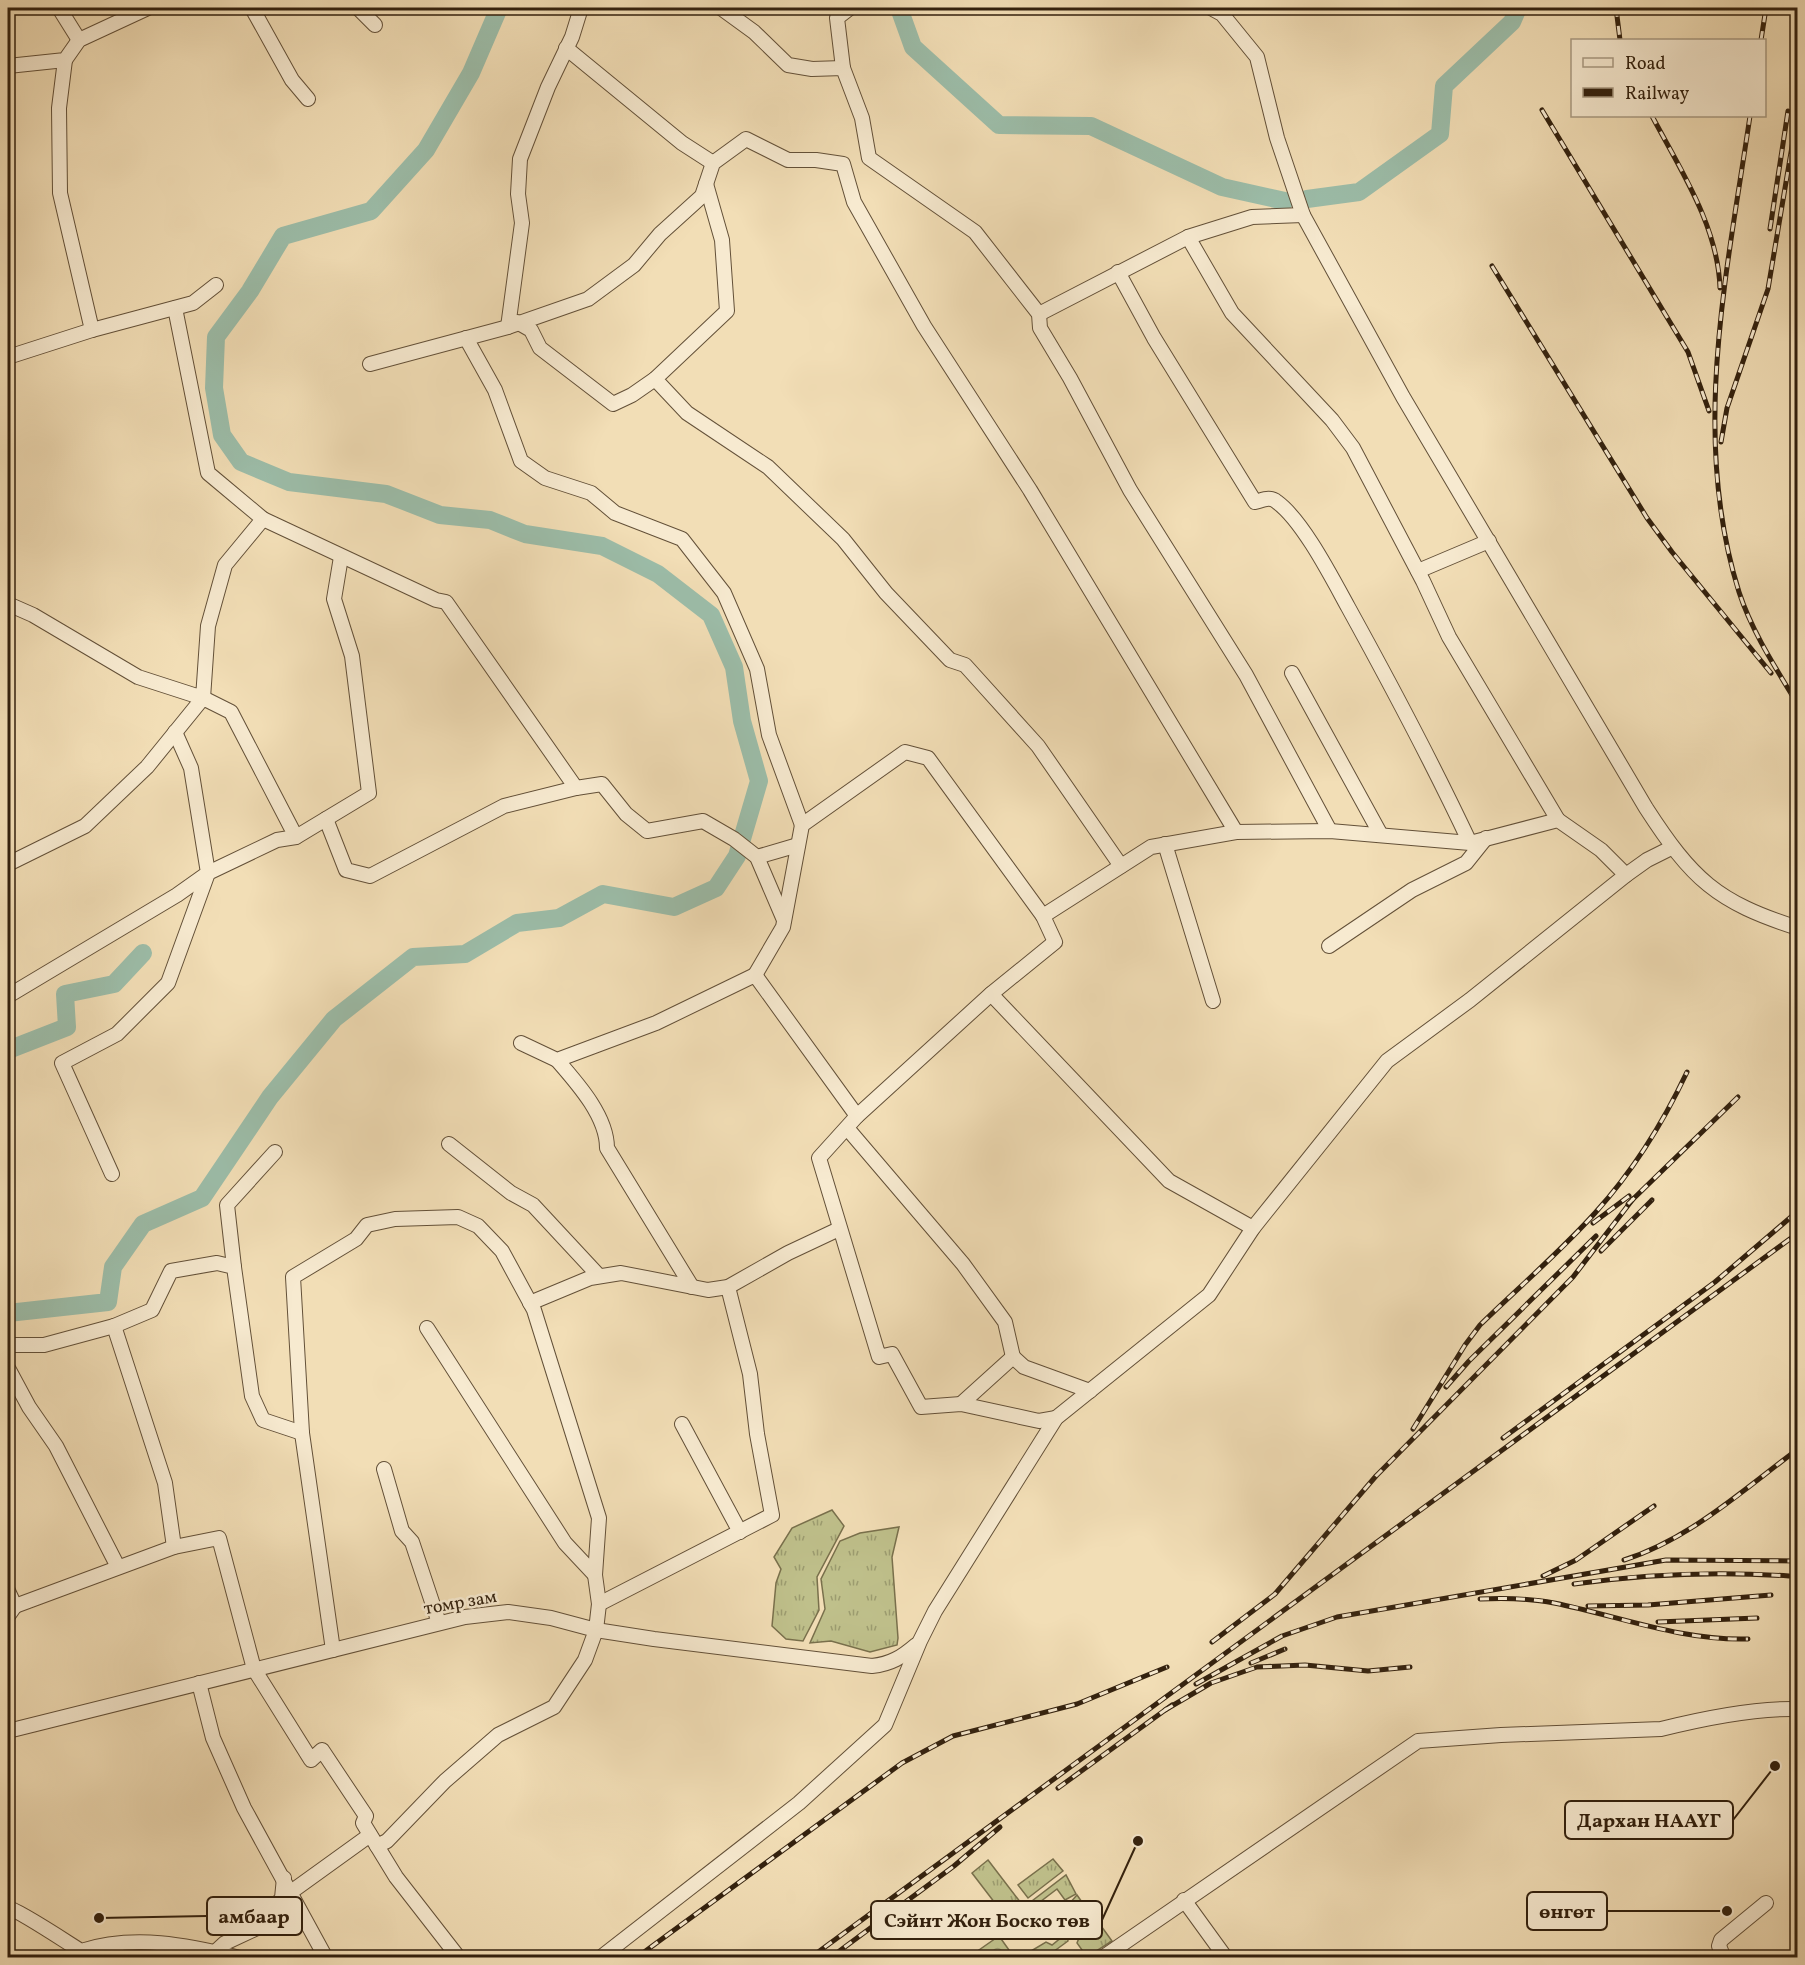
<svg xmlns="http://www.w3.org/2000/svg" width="1805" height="1965" font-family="Vollkorn,serif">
	<defs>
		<pattern id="grass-tufts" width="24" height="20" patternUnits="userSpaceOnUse" patternTransform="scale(1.5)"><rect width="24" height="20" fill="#bfc08b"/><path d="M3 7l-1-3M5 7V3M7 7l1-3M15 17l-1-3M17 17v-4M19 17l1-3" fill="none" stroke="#9c9c70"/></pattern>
		<pattern id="forest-crowns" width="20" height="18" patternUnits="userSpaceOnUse" patternTransform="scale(1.5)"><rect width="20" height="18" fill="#bfc08b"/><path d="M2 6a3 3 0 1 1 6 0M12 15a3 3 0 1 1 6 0" fill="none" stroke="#9c9c70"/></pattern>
	</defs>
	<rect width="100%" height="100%" fill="#f2deb6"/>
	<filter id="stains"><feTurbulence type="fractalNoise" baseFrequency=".00333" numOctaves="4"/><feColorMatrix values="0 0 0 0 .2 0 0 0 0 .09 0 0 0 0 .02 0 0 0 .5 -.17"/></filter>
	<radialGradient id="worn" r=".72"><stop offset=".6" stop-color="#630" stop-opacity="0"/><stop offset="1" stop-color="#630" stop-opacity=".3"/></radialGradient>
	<!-- grass -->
	<g fill="url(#grass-tufts)" stroke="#79704c" stroke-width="1.5">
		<polygon points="832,1510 844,1526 817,1577 819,1610 803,1641 786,1639 772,1626 776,1583 781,1569 774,1557 792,1528"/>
		<polygon points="899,1527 892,1557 898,1638 897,1645 870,1652 831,1641 810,1643 825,1609 821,1579 840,1541 860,1533"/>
		<polygon points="1053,1859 1063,1871 1028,1898 1018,1885"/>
		<polygon points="988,1860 1024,1907 1066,1875 1076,1894 1065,1900 1057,1889 1011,1924 972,1873"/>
		<polygon points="1077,1895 1089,1912 1080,1919 1069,1904"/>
		<polygon points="1099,1923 1112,1941 1087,1957 1077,1943 1079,1938"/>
		<polygon points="1067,1933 1068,1941 1046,1957 1036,1957 1031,1951 1046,1942 1052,1945"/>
	</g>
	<!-- forest -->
	<polygon fill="url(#forest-crowns)" stroke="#79704c" stroke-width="1.5" points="999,1936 1014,1957 969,1957"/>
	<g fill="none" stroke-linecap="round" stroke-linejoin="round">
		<!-- river -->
		<g stroke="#9cbda9" stroke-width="18">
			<polyline points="899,8 913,47 999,125 1091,126 1222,187 1285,201"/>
			<polyline points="1307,199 1359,192 1440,134 1444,86 1512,22 1518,8"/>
			<polyline points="8,1050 67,1027 65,994 114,984 143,953"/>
			<polyline points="8,1313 108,1302 113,1267 143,1224 202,1198 270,1097 334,1019 413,957 465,954 517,923 559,918 603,894 674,907 716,888 737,856 759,781 742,721 734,667 711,615 658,574 602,546 525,534 490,520 440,515 386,494 289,482 241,462 222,435 214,388 216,337 250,291 283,236 371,211 426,150 471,73 499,8"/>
		</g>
		<defs>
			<g id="minor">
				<polyline points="59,8 79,40"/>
				<polyline points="252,8 292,80 308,99"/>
				<polyline points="358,8 375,25"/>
				<polyline points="721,8 754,32 788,65 812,69 843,68 862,118 869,158 975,232 1039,314 1040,328 1070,378 1130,490 1246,675 1330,831"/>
				<path d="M1211 8 1222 14 1257 57 1277 138 1303 215 1403 397 1646 808C1692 879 1716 902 1798 928"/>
				<polyline points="566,48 682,143 713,163"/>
				<polyline points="65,60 59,108 60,193 92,330"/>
				<polyline points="8,66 65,60 79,40 148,8"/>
				<polyline points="843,68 837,18 850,8"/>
				<polyline points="706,184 722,240 727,311 655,379 687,413 768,467 843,539 886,593 950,660 965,665 1038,746 1121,866"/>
				<polyline points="1188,237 1232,313 1332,420 1353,448 1423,581 1449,637 1558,820"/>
				<path d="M1118 272 1154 338 1255 502C1263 500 1270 496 1277 502 1303 521 1332 578 1348 607 1391 685 1432 762 1470 843"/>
				<polyline points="1039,314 1188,237 1252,217 1303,215"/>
				<polyline points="517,322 531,330 540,348 613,404 632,395 655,379"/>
				<polyline points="508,327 522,223 518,194 520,159 548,87 572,37 581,8"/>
				<polyline points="466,338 495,390 521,461 545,478 591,493 615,513 682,539 724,593 757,669 769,735 802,825"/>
				<polyline points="8,357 92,330 193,303 216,285"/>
				<polyline points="370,364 508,327 588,299 634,265 660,234 702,196 713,163 746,139 788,160 816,160 843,164 854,202 924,326 1030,490 1236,832"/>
				<polyline points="263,519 436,600 446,602 576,788 602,784 626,814 647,831 703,821 734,839 757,857 784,920"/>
				<polyline points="1418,571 1489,541"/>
				<polyline points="8,604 33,615 138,677 203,698 208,626 225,565 263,519 208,473 175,308"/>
				<polyline points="1292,673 1381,835"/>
				<polyline points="326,819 346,870 370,876 504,806 576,788"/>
				<polyline points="1165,844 1213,1001"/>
				<polyline points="757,857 798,845"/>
				<polyline points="8,864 85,826 147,767 203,698 231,712 296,837"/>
				<polyline points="1329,946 1412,890 1466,863 1486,838"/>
				<polyline points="755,975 783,927 802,825 905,752 928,758 1043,916"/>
				<polyline points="991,994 1169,1181 1253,1228"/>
				<polyline points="8,996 177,895 208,873 191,768 175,732"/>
				<polyline points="521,1043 557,1060 656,1023 755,975 857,1116 819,1158 879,1357 892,1354 921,1407 961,1404 1039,1421 1056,1418"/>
				<path d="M557 1060C577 1083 607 1116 607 1148L692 1287"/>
				<polyline points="857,1116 991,994 1055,942 1043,916 1151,847 1236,832 1330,831 1470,843 1558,820 1601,850 1626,875"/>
				<polyline points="847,1128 963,1264 1005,1322 1013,1357"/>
				<polyline points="449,1144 511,1193 533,1205 599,1276"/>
				<polyline points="112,1174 62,1063 117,1034 168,983 208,873 277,840 296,837 369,793 352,656 334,599 341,557"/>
				<polyline points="234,1267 227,1205 275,1152"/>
				<polyline points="530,1303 590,1278 621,1273 708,1290 728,1287 788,1253 839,1229"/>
				<polyline points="114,1326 165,1483 174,1547"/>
				<polyline points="427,1328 565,1543 595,1575"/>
				<polyline points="8,1345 44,1345 114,1326 152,1310 171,1271 217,1263 234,1267 252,1396 263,1420 302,1433"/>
				<polyline points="8,1368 29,1407 56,1446 118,1567"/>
				<polyline points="961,1404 1013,1357 1024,1367 1090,1391"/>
				<polyline points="682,1424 740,1532"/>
				<polyline points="384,1469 402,1531 412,1542 439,1623"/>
				<polyline points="8,1591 15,1606 8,1616"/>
				<polyline points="599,1604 772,1515 757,1434 750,1374 728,1287"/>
				<polyline points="15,1606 174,1547 219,1538 254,1669 311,1760 322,1750 366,1816 363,1823 396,1877 459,1958"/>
				<polyline points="333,1650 302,1433 293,1277 356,1239 367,1225 395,1219 458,1217 478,1226 502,1251 534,1310 599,1518 595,1575 599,1604 596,1630 585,1660 554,1707 498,1735 445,1781 387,1841 377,1846"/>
				<polyline points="199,1683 213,1738 244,1808 326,1958"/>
				<path d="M8 1731 465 1617 508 1612 551 1618 596 1630 654 1639 872 1666C891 1664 902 1657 916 1645"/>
				<polyline points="284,1897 370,1835"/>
				<polyline points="1184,1900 1226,1958"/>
				<path d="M8 1908C17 1909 68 1943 81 1951 134 1934 187 1945 240 1958"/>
				<polyline points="212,1955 225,1943 255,1929 282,1898 284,1878"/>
				<polyline points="600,1958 799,1803 885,1725 920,1641 935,1611 1056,1418 1209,1295 1253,1228 1387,1061 1470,1000 1626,875 1647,860 1671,848"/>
				<path d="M1102 1958 1418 1741 1501 1735 1661 1729C1701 1719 1757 1708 1798 1709"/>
				<polyline points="1724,1958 1719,1946 1721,1940 1766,1903"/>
			</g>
		</defs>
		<!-- minor casing -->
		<use href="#minor" stroke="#635038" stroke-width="16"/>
		<!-- minor -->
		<use href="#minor" stroke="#f7ead0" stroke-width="14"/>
		<defs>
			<g id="rail">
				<polyline points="1616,8 1620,40"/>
				<polyline points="1761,40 1766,8"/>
				<polyline points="1542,110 1688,352 1709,411"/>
				<path d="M1652 116C1680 169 1718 226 1720 288"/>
				<path d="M1750 116C1727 273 1690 436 1739 592 1752 632 1777 670 1798 705"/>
				<polyline points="1770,229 1788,111"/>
				<polyline points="1492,266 1647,518 1672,552 1771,673"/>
				<polyline points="1721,442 1727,408 1768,289 1798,111"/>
				<polyline points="1628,1204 1738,1097"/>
				<polyline points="1593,1223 1629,1196"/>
				<polyline points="1601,1251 1652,1200"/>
				<polyline points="1446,1387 1469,1361 1596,1236"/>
				<path d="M1413 1429 1465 1345 1480 1325C1518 1288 1560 1252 1595 1213 1633 1171 1663 1123 1687 1072"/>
				<polyline points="1503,1438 1715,1282 1798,1211"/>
				<path d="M1624 1560C1690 1539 1743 1490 1798 1449"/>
				<polyline points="1543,1576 1576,1560 1654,1506"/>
				<path d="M1574 1584C1646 1574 1716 1571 1789 1576"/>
				<path d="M1480 1599C1504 1598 1529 1598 1554 1603 1619 1616 1681 1641 1748 1639"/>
				<polyline points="1588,1606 1648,1605 1771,1595"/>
				<polyline points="1658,1622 1757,1618"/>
				<polyline points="1212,1642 1275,1594 1376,1476 1573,1277 1633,1199"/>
				<polyline points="1251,1663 1285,1649"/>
				<polyline points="1196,1684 1282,1636 1337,1617 1666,1560 1798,1561"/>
				<polyline points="1165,1710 1211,1683 1257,1667 1305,1665 1368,1671 1410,1667"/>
				<polyline points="1058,1788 1172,1705"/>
				<polyline points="636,1958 902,1763 953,1736 1077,1704 1167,1667"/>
				<polyline points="810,1958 1798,1233"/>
				<polyline points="830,1958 954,1866 1000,1827"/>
			</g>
		</defs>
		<!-- rail casing -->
		<use href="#rail" stroke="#33210e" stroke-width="5"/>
		<!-- rail -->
		<use href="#rail" stroke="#f7ead0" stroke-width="3" stroke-dasharray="9" stroke-linecap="butt"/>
	</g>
	<g text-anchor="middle" stroke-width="5" stroke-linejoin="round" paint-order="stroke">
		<!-- street labels -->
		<g font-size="18" fill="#33210e" stroke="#f7ead0">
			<text transform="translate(460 1602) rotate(-10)" y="6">томр зам</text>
		</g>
	</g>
	<!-- callouts -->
	<path fill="none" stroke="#33210e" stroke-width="2" d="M1775 1766L1733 1820M1727 1911L1607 1911M99 1918L207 1916M1138 1841L1102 1920"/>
	<g fill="#33210e" stroke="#f7ead0" stroke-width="2">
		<circle cx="1775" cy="1766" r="6"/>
		<circle cx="1727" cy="1911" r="6"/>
		<circle cx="99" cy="1918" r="6"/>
		<circle cx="1138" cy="1841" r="6"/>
	</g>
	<g fill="#f7ead0" stroke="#33210e" stroke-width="2">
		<rect x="1565" y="1801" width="168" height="38" rx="6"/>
		<rect x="1527" y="1892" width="80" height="38" rx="6"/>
		<rect x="207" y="1897" width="95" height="38" rx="6"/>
		<rect x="871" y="1901" width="231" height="38" rx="6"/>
	</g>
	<g font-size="20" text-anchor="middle" font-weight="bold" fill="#33210e">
		<text x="1649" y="1827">Дархан НААҮГ</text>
		<text x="1567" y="1918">өнгөт</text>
		<text x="254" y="1923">амбаар</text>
		<text x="987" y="1927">Сэйнт Жон Боско төв</text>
	</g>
	<!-- margin -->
	<rect width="1805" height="1965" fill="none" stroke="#f2deb6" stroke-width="30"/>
	<rect x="9" y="9" width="1787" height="1947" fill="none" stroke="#33210e" stroke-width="3"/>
	<rect x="15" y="15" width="1775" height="1935" fill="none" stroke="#33210e" stroke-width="1.5"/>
	<!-- legend -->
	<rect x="1571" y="39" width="195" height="78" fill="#f7ead0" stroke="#a99a82" stroke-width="1.5"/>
	<rect x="1583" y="58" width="30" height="9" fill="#f7ead0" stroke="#a99a82" stroke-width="1.5"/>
	<text x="1625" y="69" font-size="18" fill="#33210e">Road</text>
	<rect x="1583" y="88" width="30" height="9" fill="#33210e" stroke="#a99a82" stroke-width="1.5"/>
	<text x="1625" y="99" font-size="18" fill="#33210e">Railway</text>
	<rect width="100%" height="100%" filter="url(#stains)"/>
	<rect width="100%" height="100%" fill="url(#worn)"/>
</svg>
